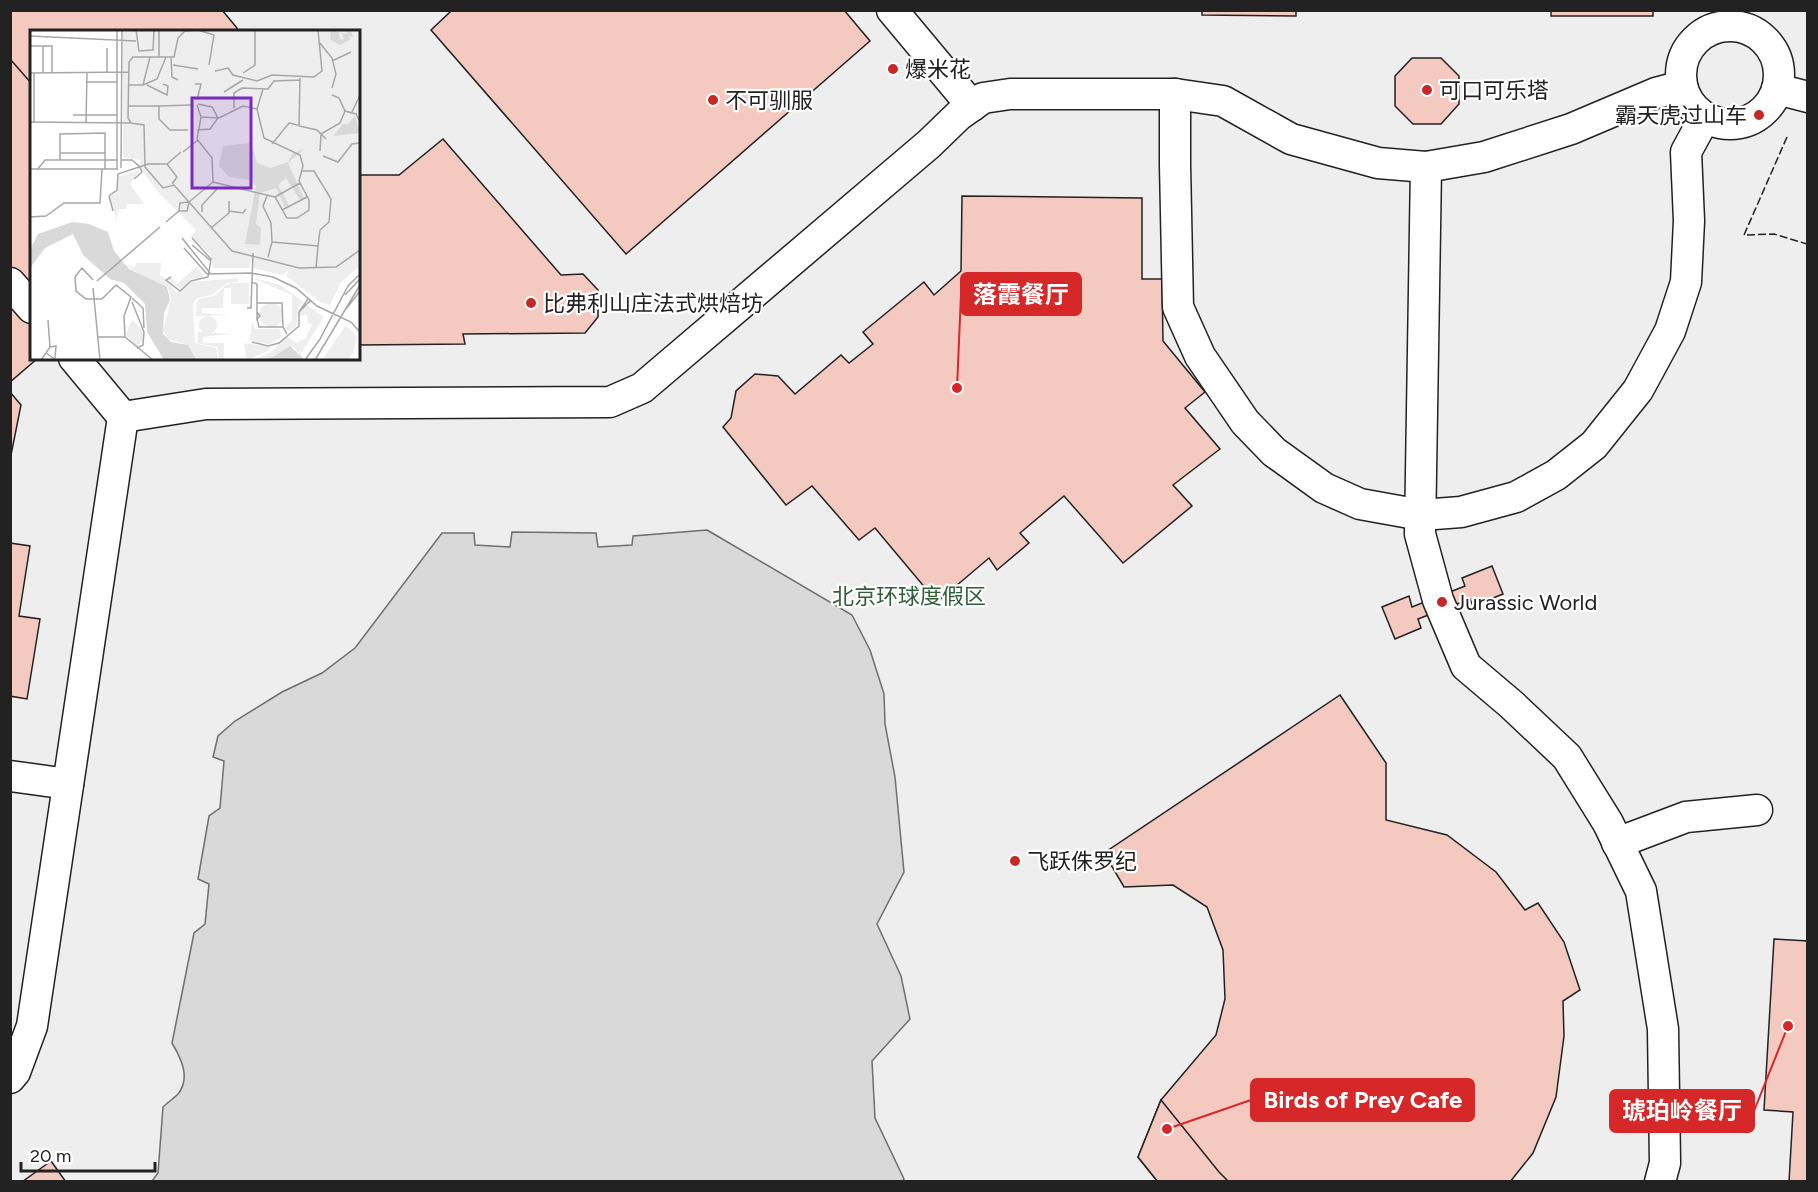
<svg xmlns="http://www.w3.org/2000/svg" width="1818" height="1192" font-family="Figtree,'Noto Sans SC',sans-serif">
	<rect width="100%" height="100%" fill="#fff"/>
	<!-- green -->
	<path fill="#eee" stroke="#6f6f6f" stroke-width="1.5" fill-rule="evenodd" d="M10 11H1807V1181H11ZM32 32H358V358H32Z"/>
	<!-- water -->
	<path fill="#d9d9d9" stroke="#6f6f6f" stroke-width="1.5" d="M707 530 852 615 870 650 884 694 885 724 895 777 904 872 877 924 901 976 910 1019 872 1061 875 1118 904 1179 902 1182 152 1181 158 1173 163 1107C167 1103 173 1099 178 1094 191 1078 181 1058 172 1043L194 933 205 924 209 884 198 879 209 816 220 808 224 761 213 757 218 736 235 721 282 692 322 673 355 648 442 533H474L475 545 510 547 512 532 596 533 598 547 632 545 633 536Z"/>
	<!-- building -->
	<g fill="#f3c9c0" stroke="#222" stroke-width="1.5">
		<polygon points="10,10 222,10 237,28 237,32 32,32 32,149 10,124"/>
		<polygon points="449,10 844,10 870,41 626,254 431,30 450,12"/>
		<polygon points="1202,10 1296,10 1296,16 1202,15"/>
		<rect x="1551" y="10" width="102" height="6"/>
		<polygon points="1412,58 1441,58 1459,76 1459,104 1441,124 1413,124 1395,106 1395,76"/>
		<polygon points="10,59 32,84 32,358 38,358 10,382"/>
		<polygon points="443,139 561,275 583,274 598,290 598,317 585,333 463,334 465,344 358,345 358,175 399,175"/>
		<polygon points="962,196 1142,198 1142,279 1162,279 1163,341 1205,392 1185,408 1220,449 1173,485 1192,506 1123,563 1064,496 1020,533 1029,543 997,570 989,558 937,602 875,528 859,540 812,486 786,505 723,427 731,418 736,391 755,374 778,376 795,394 841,355 849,363 873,344 863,332 924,282 934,295 961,271"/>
		<polygon points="10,392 21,405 10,460"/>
		<polygon points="10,543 30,546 19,616 40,619 27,699 10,696"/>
		<polygon points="1492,566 1503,594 1473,606 1470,599 1418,619 1421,628 1395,639 1382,607 1409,596 1412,607 1465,586 1462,578"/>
		<polygon points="1340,695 1386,763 1386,820 1447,835 1496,872 1525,910 1538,903 1564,942 1580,990 1563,1001 1564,1036 1556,1097 1533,1153 1510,1182 1158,1182 1138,1157 1161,1100 1216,1035 1225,999 1223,950 1207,907 1173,885 1124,887 1104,853"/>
		<polygon points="1774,939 1808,941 1808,1182 1789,1182 1793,1112 1764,1110"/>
		<polygon points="1161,1100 1219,1172 1229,1182 1158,1182 1138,1157"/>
		<polygon points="51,1161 66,1182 22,1182"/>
	</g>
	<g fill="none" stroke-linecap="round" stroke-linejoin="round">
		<defs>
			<g id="pedestrian">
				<polyline points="892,10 972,106"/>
				<circle cx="1730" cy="75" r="49"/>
				<polyline points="1777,89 1808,97"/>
				<polyline points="1175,94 1175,165 1178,307 1200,356 1245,422 1274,452 1324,488 1360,504 1421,515 1461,512 1516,497 1556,475 1594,445 1638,390 1670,331 1686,282 1689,221 1686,152 1705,117"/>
				<polyline points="1426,167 1420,534 1438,600 1466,666 1512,705 1567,757 1608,823 1641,891 1663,1029 1665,1163 1660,1182"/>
				<polyline points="10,283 32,308"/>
				<polyline points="74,358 123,417 206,404 610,402 642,388 929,144 959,115 983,98 1010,94 1175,94 1223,101 1291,139 1378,163 1426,167 1484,157 1571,129 1656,93 1682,86"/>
				<polyline points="10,776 68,784"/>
				<polyline points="1617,843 1686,817 1757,810"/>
				<polyline points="10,1078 15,1072 32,1026 123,417"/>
			</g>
		</defs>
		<!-- pedestrian casing -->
		<use href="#pedestrian" stroke="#222" stroke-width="33"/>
		<!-- pedestrian -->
		<use href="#pedestrian" stroke="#fff" stroke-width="30"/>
		<!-- fence -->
		<polyline stroke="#222" stroke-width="1.5" stroke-dasharray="8 3" stroke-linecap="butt" points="1787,137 1744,235 1774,234 1807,244"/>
	</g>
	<!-- markers -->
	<g fill="#c62828" stroke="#fff" stroke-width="2">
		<circle cx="893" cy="69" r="6"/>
		<circle cx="1427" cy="90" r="6"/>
		<circle cx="713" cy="100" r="6"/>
		<circle cx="1759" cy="115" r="6"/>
		<circle cx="531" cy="303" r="6"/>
		<circle cx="1442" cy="602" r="6"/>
		<circle cx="1015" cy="861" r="6"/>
	</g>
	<g text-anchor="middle" stroke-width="4.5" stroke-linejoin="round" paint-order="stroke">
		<!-- poi labels -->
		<g font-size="22" fill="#222" stroke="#fff" text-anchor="start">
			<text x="905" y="77">爆米花</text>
			<text x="1439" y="98">可口可乐塔</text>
			<text x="725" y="108">不可驯服</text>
			<text x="1747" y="123" text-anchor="end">霸天虎过山车</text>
			<text x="543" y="311">比弗利山庄法式烘焙坊</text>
			<text x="1454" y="610">Jurassic World</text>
			<text x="1027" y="869">飞跃侏罗纪</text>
		</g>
		<!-- park labels -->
		<g font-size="22" fill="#2f5e38" stroke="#fff">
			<text x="909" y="604">北京环球度假区</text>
		</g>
	</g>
	<!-- overview -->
	<g transform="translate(30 30)">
		<rect width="330" height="330" fill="#fff"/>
		<path d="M93 0H330V236L311 252 300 275 290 272 256 246 259 239 253 245 223 238 221 230 220 238H183L180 224 161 207 166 200 128 162 110 138V130L93 127ZM110 140 100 154 114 174H97L96 179H89L86 189 80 167 88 162V147ZM107 233H131L130 244 147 262 162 252 208 248V252L197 253 182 265 167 268 163 274 165 313 186 318 188 330H168L158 315 138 309 133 301 141 270 138 257 127 255 94 234 104 238ZM167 236 175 249H161L150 259 139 250 141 248 147 254ZM222 248 249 254 274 272 269 276 266 297 258 301 255 298 262 290V265ZM201 253H219V274H201V258H194L193 278H172V283L200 285 165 286 168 269 184 266 196 255ZM229 285a12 12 0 1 1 24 0a12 12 0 1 1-24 0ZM277 275 294 287 270 325 263 316 243 328 225 330 241 322 257 306 266 313 276 308 282 294 278 293 277 284 270 286V282ZM169 295a9 9 0 1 1 18 0a9 9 0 1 1-18 0ZM102 290 113 300V310L107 317 96 304ZM222 291 225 299H249L252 307 239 314 220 310ZM316 295 327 307 323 323 317 330H292ZM168 302 200 304 173 307V313H194V330L189 329 187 317 167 313ZM214 313 240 317V320L219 329 216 327Z" fill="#eee"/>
		<path d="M301 0 309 2 310 10 314 9 312 3 319 4 313 0H320L324 7 319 6 320 10 309 15 300 9ZM325 86 330 103 303 106 313 94H318ZM221 113 227 133 241 138 258 132 262 124 275 118 258 133 274 168 270 170 256 148 248 155 259 175 255 177 246 158 230 163 226 194 231 198 230 215 215 214 226 156 220 150 199 147 189 136 193 116ZM42 192 59 194 78 202 84 221 99 239 137 257 140 270 134 283 133 304 141 312 158 315 167 330H134L117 302 115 274 94 253 80 249 53 225 43 204 15 218 0 238V220L8 204ZM260 316 275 330H229L243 327Z" fill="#d9d9d9"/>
		<path fill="none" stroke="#a7a7a7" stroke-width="1.5" d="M106 0 109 21 123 20 124 0M129 0V27M166 0 155 1 148 8 144 27H103L99 32 98 88 101 93 114 95 115 137 133 158 144 155 202 221 269 238 306 237 330 220M168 0 184 5 179 35M0 6 106 11M289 12 302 28 306 44 302 58M0 16H22V43M13 16V43M141 28 142 47 148 50M302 31 321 22M143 35 168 39M185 41 198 38 203 45 227 51 242 45 284 47 292 41 288 0M0 43 99 42M77 43V18M213 43 225 35V0M270 48 269 96 287 100 296 109M57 52H87M165 54H171L167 70M99 55H113L120 27M113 55 127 49 136 27M117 55 137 65 138 56 133 54M194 62 213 50M302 65 309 68 315 81 326 84 330 92M98 76H129V89L140 100H158M129 76 161 75M204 78V63L212 58 238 59 244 51 270 50M227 79 233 59M322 82 330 65M43 85H87M171 87 189 88 213 76 227 79 234 108 270 125 273 136 269 151 279 170V180L267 188H257L245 167 183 152M0 92 100 93M4 92V43M56 92 57 43M167 100 180 99 188 88 182 77 168 74M242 114 259 93 268 95M290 121 291 104 310 93 315 81M153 122 168 110M30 123H76M293 126 308 132 322 114 330 113M30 130V104L75 103V139M92 130H102L109 136 112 142 104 149M137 134 151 122M91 138 92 0M0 139H88M87 139V0M7 140 15 130H87M272 141H284L301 169 299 192 290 200 288 216M237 166 233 176 241 193 242 212 238 227M245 167 270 153M159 172 183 152 182 128 167 109 171 87 167 75M252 180 277 167M83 181 79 166 87 160 88 144 118 134H137L147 147 142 154M199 181 213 183 216 179M172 182V175L187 159M0 187 16 186 34 173H70L72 139M136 192 149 181H157L159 172 150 173 149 181M181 198 199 183V171M152 208 180 243M242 212 288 216 286 238M162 215 181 231M154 218 177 244 221 243 243 247 266 258 287 276 321 292 330 302M141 247 136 250 150 261 161 251 178 247 181 229 162 208M63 250 52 238 45 247 46 261 56 269H72L86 255 101 267 94 286 95 307M67 251 130 197M221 252 227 254V289L230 286 227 282M63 258 70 330M315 265 330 249M102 268 113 278 114 298M278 269 269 282 280 271M102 272 114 302 113 315 107 318M227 273H252L253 297M217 278H221L223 223M316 279 330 261M227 289 229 297H253L257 304M68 307H95L123 330M222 312 238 316 249 313 269 296V282M20 317 26 316 25 328M16 323 20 317 18 290M11 330 16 323 26 330M275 330 290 309 318 256 330 244M285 330 330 255"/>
		<path fill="#7b2cbf" fill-opacity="0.15" stroke="#7b2cbf" stroke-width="3" d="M162 68H221V158H162Z"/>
		<rect width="330" height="330" fill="none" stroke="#222" stroke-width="3"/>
	</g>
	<!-- callouts -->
	<path fill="none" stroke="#d62828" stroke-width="2" d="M957 388L961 294M1167 1129L1251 1100M1788 1026L1754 1111"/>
	<g fill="#d62828" stroke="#fff" stroke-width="2">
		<circle cx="957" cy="388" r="6"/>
		<circle cx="1167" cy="1129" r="6"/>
		<circle cx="1788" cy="1026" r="6"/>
	</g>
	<g fill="#d62828" stroke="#d62828" stroke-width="2">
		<rect x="961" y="273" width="120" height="42" rx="6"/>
		<rect x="1251" y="1079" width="223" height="42" rx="6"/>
		<rect x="1610" y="1090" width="144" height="42" rx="6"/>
	</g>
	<g font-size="24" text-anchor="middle" font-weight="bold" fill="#fff">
		<text x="1021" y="303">落霞餐厅</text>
		<text x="1363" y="1108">Birds of Prey Cafe</text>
		<text x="1682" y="1119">琥珀岭餐厅</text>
	</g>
	<!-- border -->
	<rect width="1818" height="1192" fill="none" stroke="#222222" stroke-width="24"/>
	<!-- scale -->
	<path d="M21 1162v9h134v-9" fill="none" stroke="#222222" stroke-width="3"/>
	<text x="30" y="1162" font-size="18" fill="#222222" stroke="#ffffff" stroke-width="4.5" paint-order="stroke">20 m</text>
</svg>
